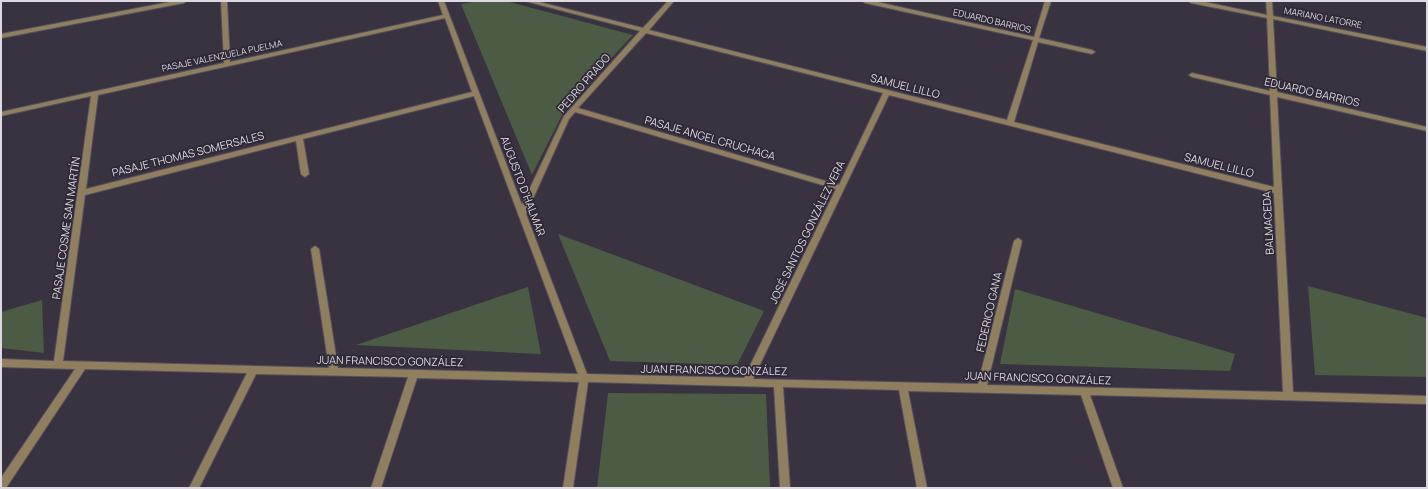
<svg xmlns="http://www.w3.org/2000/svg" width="1428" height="489" font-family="Manrope,sans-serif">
	<rect width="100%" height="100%" fill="#383241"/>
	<!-- green -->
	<g fill="#4c5b44">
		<polygon points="477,1 506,1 633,35 567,105 532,175 461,4"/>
		<polygon points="558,234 764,311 737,365 610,361"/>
		<polygon points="1308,286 1427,318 1427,377 1315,375"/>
		<polygon points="528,287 541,354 356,345"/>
		<polygon points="1015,289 1235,354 1230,371 1000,364"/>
		<polygon points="42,300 44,353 1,348 1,312"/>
		<polygon points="608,393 766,394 770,488 597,488"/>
	</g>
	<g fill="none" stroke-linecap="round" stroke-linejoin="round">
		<defs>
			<g id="minor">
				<polygon points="175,1 187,1 184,3 1,38 1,34"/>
				<path d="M221 1H227L230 62 443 15 438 1H444L522 205 564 116 640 31 525 1H535L643 28 668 1H674L649 30 1007 120 1033 40 865 3 862 1H873L1034 37 1045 1H1051L1039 38 1092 50 1095 52 1092 54 1038 42 1014 122 1274 187 1270 95 1192 77 1189 75 1192 73 1270 91 1267 18 1191 3 1188 1H1200L1267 15 1266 1H1272L1273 16 1427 47V51L1273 19 1277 92 1427 127V131L1277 97 1293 392 1427 396V404L1090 395 1123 488H1113L1081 395 908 391 927 488H917L899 390 783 387 790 488H780L774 387 588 382 573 488H563L579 382 417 378 381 488H371L408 377 256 374 199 488H189L247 373 85 369 6 488H1V478L75 369 1 367V359L54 361 91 96 1 116V112L224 63ZM445 18 472 92 86 189 98 95ZM646 33 883 93 839 185 578 108ZM889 95 1274 193 1283 392 987 385 1022 241 1018 238 1014 241 978 384 753 379ZM474 96 578 374 338 368 319 249 315 246 311 249 329 368 63 361 85 195 296 141 301 174 305 177 309 174 303 139ZM575 112 836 189 744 378 587 374 526 214 569 119Z"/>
			</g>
		</defs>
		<!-- minor casing -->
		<use href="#minor" stroke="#56505e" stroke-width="2"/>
		<!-- minor -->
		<use href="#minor" fill="#907f5e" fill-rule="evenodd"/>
	</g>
	<g text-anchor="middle" stroke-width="3.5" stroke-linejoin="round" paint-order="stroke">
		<!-- far-street labels -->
		<g font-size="9" fill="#dcd9e2" stroke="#2e2837">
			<text transform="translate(1323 18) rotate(11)" y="3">MARIANO LATORRE</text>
			<text transform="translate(992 21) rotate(13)" y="3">EDUARDO BARRIOS</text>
			<text transform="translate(222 56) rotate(-12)" y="3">PASAJE VALENZUELA PUELMA</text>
		</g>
		<!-- street labels -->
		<g font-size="11" fill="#dcd9e2" stroke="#2e2837">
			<text transform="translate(584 83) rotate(-49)" y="4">PEDRO PRADO</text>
			<text transform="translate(905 86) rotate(14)" y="4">SAMUEL LILLO</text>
			<text transform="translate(1312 92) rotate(13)" y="4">EDUARDO BARRIOS</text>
			<text transform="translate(710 138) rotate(16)" y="4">PASAJE ANGEL CRUCHAGA</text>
			<text transform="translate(188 154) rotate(-14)" y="4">PASAJE THOMAS SOMERSALES</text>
			<text transform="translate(1219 165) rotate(14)" y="4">SAMUEL LILLO</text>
			<text transform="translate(523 186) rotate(69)" y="4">AUGUSTO D'HALMAR</text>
			<text transform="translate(1268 223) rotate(-93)" y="4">BALMACEDA</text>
			<text transform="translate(66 228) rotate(-82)" y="4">PASAJE COSME SAN MARTÍN</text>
			<text transform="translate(807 232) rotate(-64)" y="4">JOSÉ SANTOS GONZÁLEZ VERA</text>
			<text transform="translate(989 312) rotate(-77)" y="4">FEDERICO GANA</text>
			<text transform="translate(390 361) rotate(1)" y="4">JUAN FRANCISCO GONZÁLEZ</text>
			<text transform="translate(714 370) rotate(1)" y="4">JUAN FRANCISCO GONZÁLEZ</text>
			<text transform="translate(1038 378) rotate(2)" y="4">JUAN FRANCISCO GONZÁLEZ</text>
		</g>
	</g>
	<!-- border -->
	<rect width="1428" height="489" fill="none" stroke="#dcd9e2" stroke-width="4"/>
</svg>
